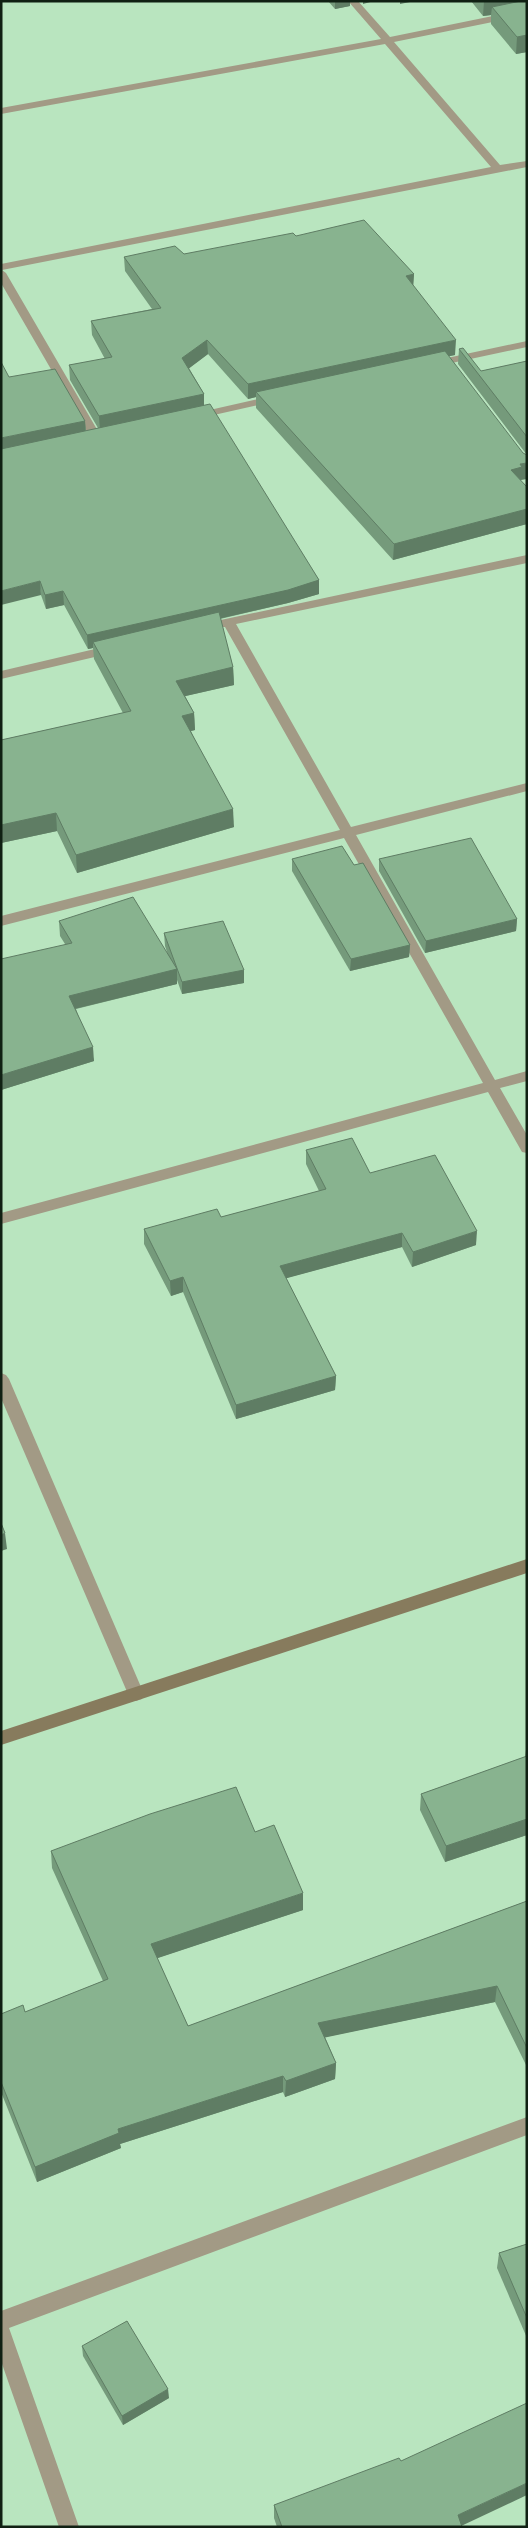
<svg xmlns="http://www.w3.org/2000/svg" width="528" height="2528" font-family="'Playfair Display',serif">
	<rect width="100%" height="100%" fill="#b9e5bf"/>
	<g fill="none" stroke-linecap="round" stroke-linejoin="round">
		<!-- street -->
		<g fill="#a29a85" fill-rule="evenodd">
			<polygon points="348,1 358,1 390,37 527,9 527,15 394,42 500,165 527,161 527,167 2,270 6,273 102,438 100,440 92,440 1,283 1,264 491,167 385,44 1,114 1,108 381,39"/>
			<polygon points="527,341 527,347 433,367 427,364 433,361"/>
			<polygon points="276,395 282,398 280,400 196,419 190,416 192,414"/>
			<polygon points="527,555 527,563 236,624 351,827 527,783 527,791 356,835 495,1080 527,1071 527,1081 500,1088 527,1135 527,1153 522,1152 488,1092 1,1224 1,1213 483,1083 344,838 1,926 1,916 340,830 225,627 216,627 214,624 216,621"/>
			<polygon points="112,645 118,649 116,652 1,679 1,671"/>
			<polygon points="1,1373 6,1375 9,1379 144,1694 142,1699 136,1701 130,1699 128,1694 1,1398"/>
			<polygon points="527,2117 527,2135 9,2328 79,2527 59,2527 1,2361 1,2311"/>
		</g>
		<!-- secondary -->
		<polygon fill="#877b5d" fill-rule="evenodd" points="527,1559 527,1573 1,1745 1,1731"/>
	</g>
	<!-- wall -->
	<g fill="#759a7b">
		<polygon points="328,1 350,1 350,6 335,9"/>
		<polygon points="471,1 527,1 527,52 516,54 491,24 491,15 483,16"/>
		<polygon points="296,236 414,274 413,286 455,355 448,356 521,481 527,487 527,524 393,560 256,408 256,397 248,399 208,354 189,368 204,394 204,405 319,580 319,594 288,603 220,619 233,667 234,685 185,696 194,713 195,730 191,731 234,827 77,873 57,831 1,843 1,740 123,713 94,659 93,648 88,649 64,605 46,609 41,595 9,377 85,421 86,431 98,428 70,380 69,365 105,359 92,335 91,321 152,309 125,271 124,257 184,254"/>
		<polygon points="459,349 481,371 527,361 527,455 458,364"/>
		<polygon points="292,859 354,865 410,945 409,957 350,971 292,871"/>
		<polygon points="379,859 517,919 516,931 425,953 379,871"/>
		<polygon points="59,921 168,955 165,946 164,933 244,970 244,983 182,994 177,980 177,984 76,1009 94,1061 1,1090 65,944 60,936"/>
		<polygon points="306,1150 370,1173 476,1245 412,1267 402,1247 286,1278 336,1376 335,1390 236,1419 183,1292 171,1296 144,1244 144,1229 221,1217 319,1191 306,1164"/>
		<polygon points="527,1743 527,1835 445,1862 420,1810 421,1794 525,1757"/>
		<polygon points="255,1832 303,1910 157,1958 188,2026 527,1901 527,2067 495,2002 325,2037 336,2063 335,2079 285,2097 283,2092 120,2144 121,2148 37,2182 1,2092 1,2014 25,2012 103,1981 52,1868 51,1851"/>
		<polygon points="527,2244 527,2338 497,2268 499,2253"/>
		<polygon points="82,2346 169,2398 123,2425 83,2356"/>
		<polygon points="401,2461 462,2527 277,2527 274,2518 274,2505"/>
	</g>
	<!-- shaded-wall -->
	<g fill="#5f7d64">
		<polygon points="335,1 350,1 350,6 335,9"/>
		<polygon points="363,1 374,1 363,4"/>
		<polygon points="400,1 415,1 400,4"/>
		<polygon points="484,1 527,1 492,7 491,15 483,16"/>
		<polygon points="527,35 527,52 516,54 517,37"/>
		<polygon points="414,274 413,288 406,276"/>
		<polygon points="207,340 208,354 183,373 182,358"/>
		<polygon points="456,340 455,355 260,396 256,392 256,397 248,399 248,384"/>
		<polygon points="204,394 204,408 100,431 99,416"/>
		<polygon points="85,421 86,435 1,452 1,438"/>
		<polygon points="527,463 527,479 521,480 521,483 511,470 520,464"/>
		<polygon points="527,509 527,524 393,560 394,544"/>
		<polygon points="319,580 319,594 288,603 96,647 93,642 93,648 88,649 87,635"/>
		<polygon points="40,581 41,595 1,605 1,591"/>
		<polygon points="63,591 64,605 46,609 45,595"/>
		<polygon points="233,667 234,685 177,698 176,681"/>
		<polygon points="194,713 195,730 182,733 182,716"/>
		<polygon points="233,809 234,827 77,873 76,855"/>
		<polygon points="56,813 57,831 1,843 1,825"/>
		<polygon points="517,919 516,931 425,953 426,941"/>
		<polygon points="410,945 409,957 350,971 351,959"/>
		<polygon points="177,969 177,984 70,1010 69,996"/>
		<polygon points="244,970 244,983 182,994 182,982"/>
		<polygon points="93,1047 94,1061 1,1090 1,1075"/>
		<polygon points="477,1231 476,1245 412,1267 413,1252"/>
		<polygon points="402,1233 402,1247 280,1280 280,1266"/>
		<polygon points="183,1277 183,1292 171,1296 170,1281"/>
		<polygon points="336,1376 335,1390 236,1419 236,1405"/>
		<polygon points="5,1533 7,1549 1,1551 1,1535"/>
		<polygon points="527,1819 527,1835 445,1862 446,1846"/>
		<polygon points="303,1893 303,1910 152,1960 151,1944"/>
		<polygon points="497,1986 495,2002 318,2039 318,2023"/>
		<polygon points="336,2063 335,2079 285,2097 286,2081"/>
		<polygon points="283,2076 283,2092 120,2144 121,2148 37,2182 35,2167 118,2129"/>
		<polygon points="168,2389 169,2398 123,2425 122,2416"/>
		<polygon points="527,2483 527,2495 459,2527 458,2515"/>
	</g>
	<!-- building -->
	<g fill="#88b38f" stroke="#5f7d64">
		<polygon points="521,1 527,1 527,35 517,37 492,7"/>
		<polygon points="364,220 414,274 406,276 456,340 248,384 207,340 182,358 204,394 99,416 69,365 112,357 91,321 161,308 124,257 175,246 184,254 293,233 296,236"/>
		<polygon points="463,348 481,371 527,361 527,437 459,349"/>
		<polygon points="445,351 523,453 527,455 527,463 520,464 522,467 511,470 527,487 527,509 394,544 256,392"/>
		<polygon points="1,362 9,377 55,369 85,421 1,438"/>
		<polygon points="210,404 319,580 288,590 87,635 63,591 45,595 40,581 1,591 1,449"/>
		<polygon points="219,612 233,667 176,681 194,713 182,716 233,809 76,855 56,813 1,825 1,740 131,711 93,642"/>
		<polygon points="471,838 517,919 426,941 379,859"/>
		<polygon points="342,846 354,865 363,863 410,945 351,959 292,859"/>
		<polygon points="133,897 177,969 69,996 93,1047 1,1075 1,959 72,943 59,921"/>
		<polygon points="223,921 244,970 182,982 164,933"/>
		<polygon points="352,1138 370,1173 435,1155 477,1231 413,1252 402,1233 280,1266 336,1376 236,1405 183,1277 170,1281 144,1229 217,1209 221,1217 326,1189 306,1150"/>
		<polygon points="1,1523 5,1533 1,1535"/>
		<polygon points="527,1756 527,1819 446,1846 421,1794"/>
		<polygon points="236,1787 255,1832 274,1825 303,1893 151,1944 188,2026 527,1901 527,2048 497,1986 318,2023 336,2063 286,2081 283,2076 118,2129 119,2133 35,2167 1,2082 1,2014 23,2005 25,2012 108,1979 51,1851 150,1814"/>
		<polygon points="527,2244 527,2318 499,2253"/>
		<polygon points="127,2321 168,2389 122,2416 82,2346"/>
		<polygon points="527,2403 527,2483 458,2515 462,2527 282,2527 274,2505 399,2458 401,2461"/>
	</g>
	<!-- border -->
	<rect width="528" height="2528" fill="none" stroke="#102013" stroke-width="5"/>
</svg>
